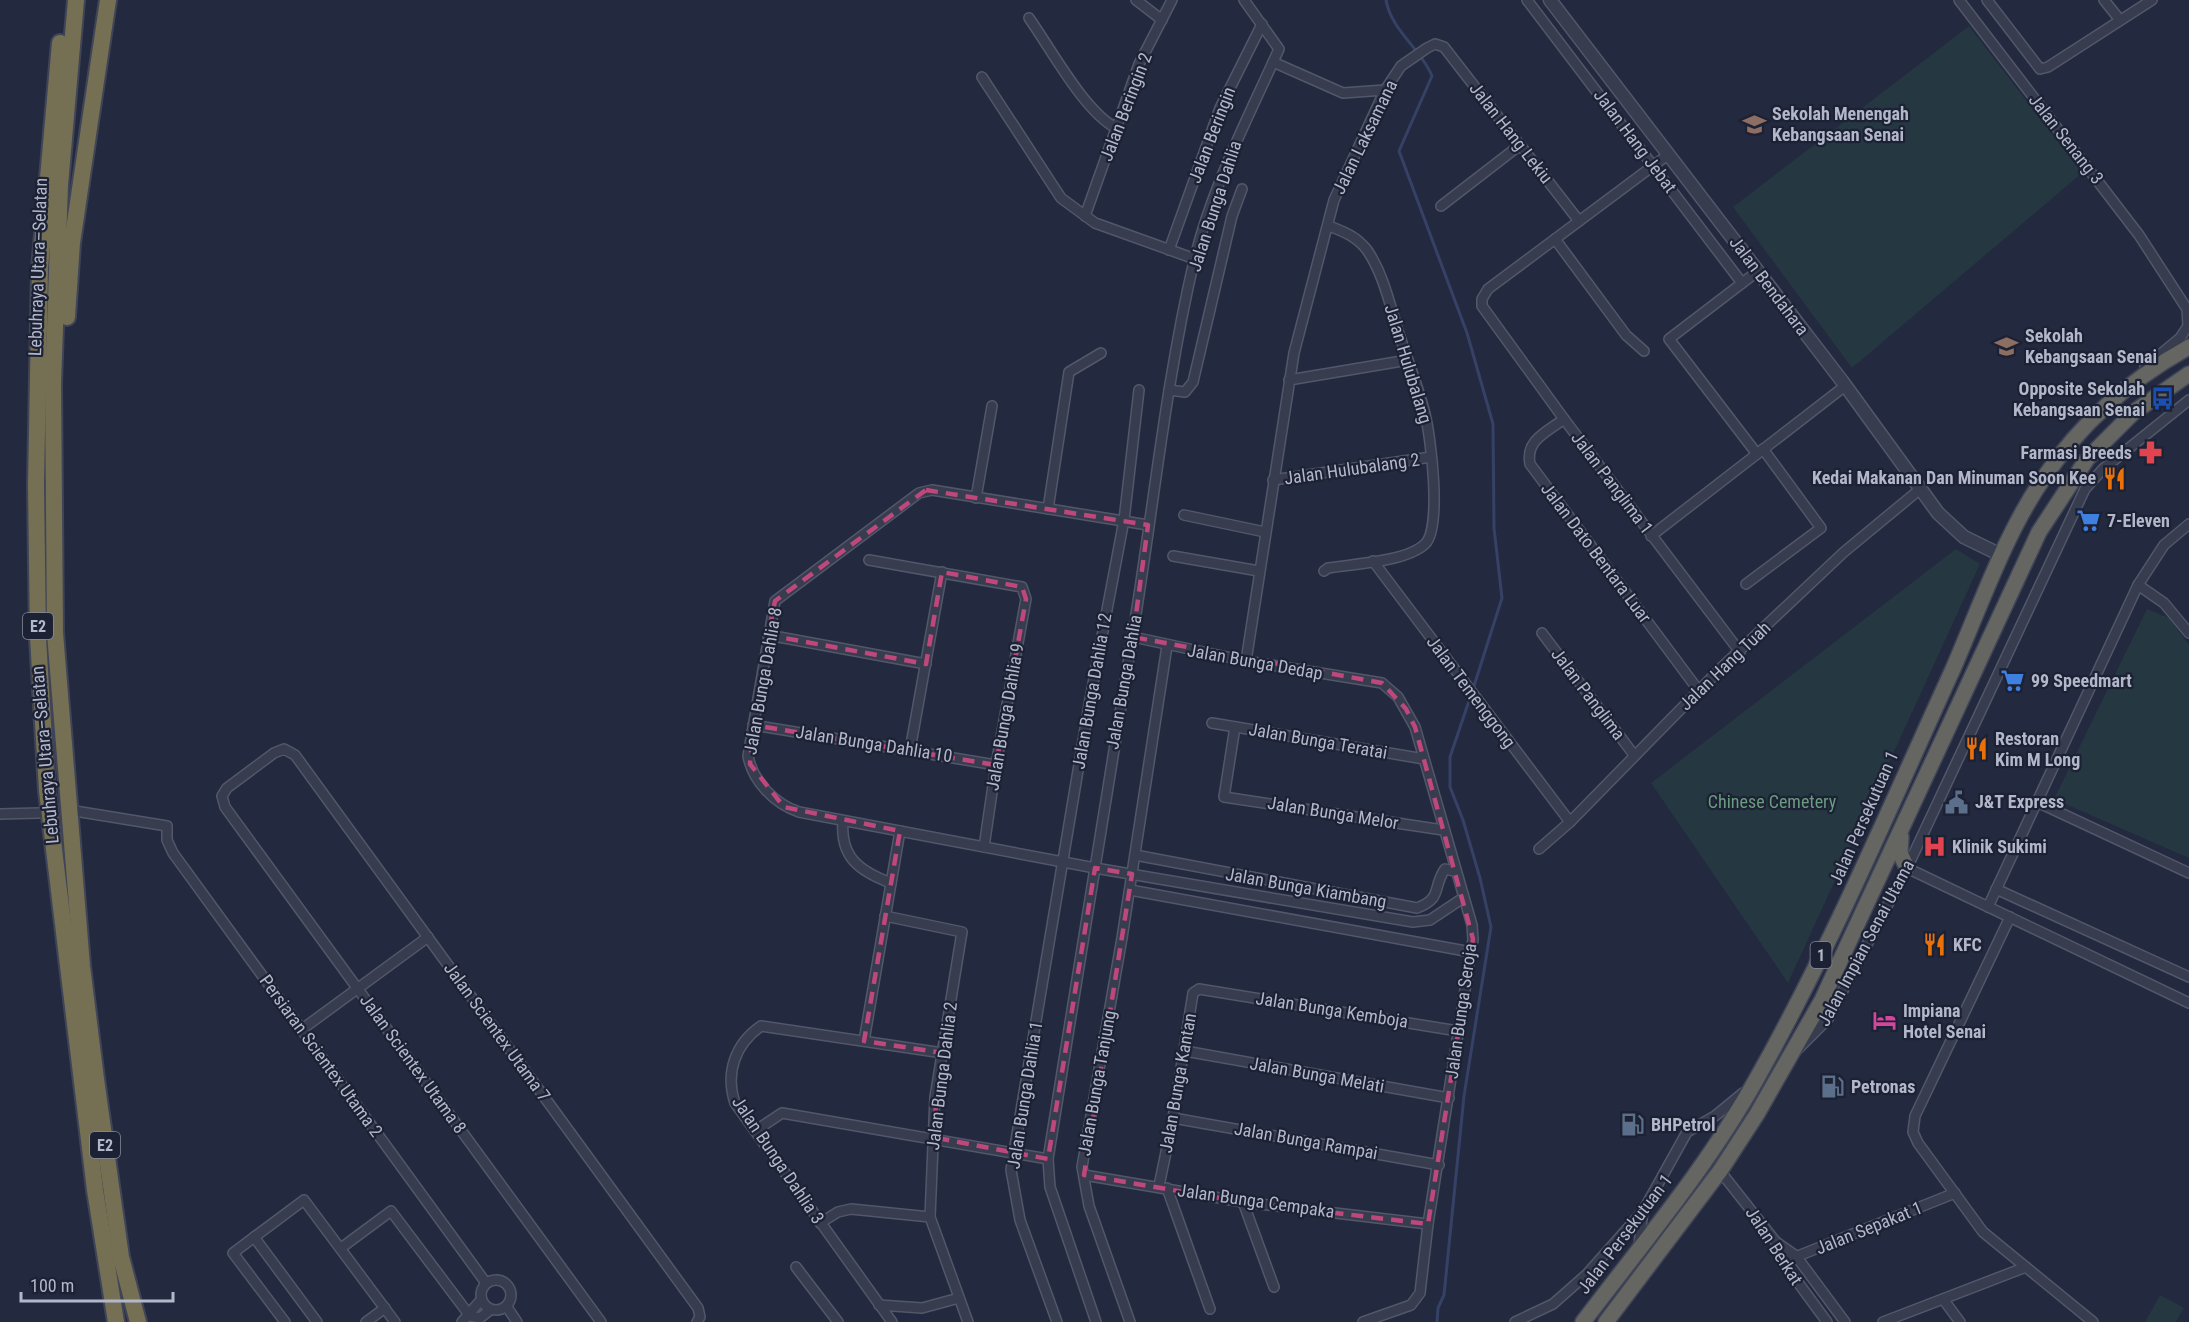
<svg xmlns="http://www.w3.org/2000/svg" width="2189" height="1322" font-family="'Roboto Condensed',sans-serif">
	<rect width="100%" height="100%" fill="#23293f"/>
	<!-- green -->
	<g fill="#253740">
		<polygon points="1969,26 2082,173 1852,368 1733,207"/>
		<polygon points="1956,549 1980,564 1788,983 1651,783"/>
		<polygon points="2147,609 2169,618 2189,645 2189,858 2054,799"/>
		<polygon points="2160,1295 2184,1308 2176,1322 2145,1322"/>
	</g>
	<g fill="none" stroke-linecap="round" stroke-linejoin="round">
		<!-- stream -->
		<g stroke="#364166" stroke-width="3">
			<path d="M1386 0C1391 30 1421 49 1432 76L1399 151 1467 333 1493 424 1494 528 1502 598 1473 689"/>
			<polyline points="1437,1322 1438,1308 1444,1295 1464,1096 1491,927 1480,878 1463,820 1450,787 1450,757 1471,695"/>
		</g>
		<defs>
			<g id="minor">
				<polyline points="1136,0 1162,20"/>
				<polyline points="1527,0 1742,283"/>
				<polyline points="1959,0 2139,235 2187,309 2188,326 2180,338 2145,367"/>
				<polyline points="1987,0 2040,69 2048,67 2152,0"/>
				<polyline points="2104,0 2120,20"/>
				<path d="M1029 18C1051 49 1084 111 1116 128"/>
				<polyline points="1273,62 1343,93 1385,90"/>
				<polyline points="982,77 1061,198 1095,223 1195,259"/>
				<polyline points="1669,154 1488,289 1482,299 1482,306 1564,419 1740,652"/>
				<polyline points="1441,206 1520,145"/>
				<polyline points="1085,216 1139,64 1172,0"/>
				<polyline points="1555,239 1626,335 1644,351"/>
				<polyline points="1169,250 1220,108 1262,24"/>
				<polyline points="1289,380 1408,360"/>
				<polyline points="1169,390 1185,392 1193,382 1232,216 1242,189"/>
				<path d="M1564 419C1547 432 1525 440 1530 464L1699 691"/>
				<polyline points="1757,454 1669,339 1758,271"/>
				<polyline points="1273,480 1431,457"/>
				<polyline points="976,498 992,406"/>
				<polyline points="1048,509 1069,372 1101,353"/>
				<polyline points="1184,515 1265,532"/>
				<path d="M1148 525 932 490 919 493 775 601 748 756C753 782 775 804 799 812L1095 868 1413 922 1430 920 1463 898"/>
				<polyline points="1651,536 1845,386"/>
				<polyline points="1173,556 1259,571"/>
				<polyline points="869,560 1022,587 1026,599 996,765 984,847"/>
				<polyline points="1373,561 1570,822"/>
				<path d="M1324 571 1328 568C1353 564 1406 562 1425 544 1442 528 1431 438 1425 414 1419 389 1409 364 1401 340 1391 311 1385 276 1367 250 1357 237 1345 232 1329 226"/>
				<polyline points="1746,584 1821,528 1763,449"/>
				<polyline points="2138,585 2164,603 2189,633"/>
				<polyline points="1542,633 1634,755"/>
				<polyline points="768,635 926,664"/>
				<polyline points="1133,637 1246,661 1382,683 1398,697 1415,727 1472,925 1473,939 1428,1224 1420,1293 1411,1305 1363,1322"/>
				<polyline points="1246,661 1294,353 1334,200 1385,90 1401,66 1427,48 1435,44 1444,47 1579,221"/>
				<polyline points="1212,723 1424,759"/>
				<polyline points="753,725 996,765"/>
				<polyline points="1235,727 1224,797 1443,830"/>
				<polyline points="910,750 942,572"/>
				<polyline points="2037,802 2189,873"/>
				<polyline points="75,811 167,826 167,840 173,853 486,1283"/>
				<polyline points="0,814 39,813"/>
				<path d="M843 821C840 857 859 871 891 883"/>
				<polyline points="1539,849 1570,822 1723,666 1844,552 1919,490"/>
				<path d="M1135 855 1417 908C1443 898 1432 888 1445 869L1454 871"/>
				<polyline points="1907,868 2189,1003"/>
				<polyline points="1996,889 2189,977"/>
				<polyline points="1130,890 1471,952"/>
				<polyline points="1988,907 2138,585 2164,545 2189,524"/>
				<polyline points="885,916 962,932 935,1097 930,1217 968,1322"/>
				<polyline points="2010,917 1915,1116 1913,1132 1918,1143 1983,1232 2093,1322"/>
				<polyline points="301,1030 428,937"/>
				<polyline points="864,1041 900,831"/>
				<polyline points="1798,1049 1828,1019 1907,868 2085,489 2103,469 2189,400"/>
				<polyline points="1185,1051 1449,1098"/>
				<polyline points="1173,1118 1439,1165"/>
				<polyline points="755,1131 782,1113 1048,1159"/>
				<polyline points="1720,1171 1776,1242 1783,1262 1827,1322"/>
				<polyline points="1084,1175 1243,1202 1428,1224"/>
				<polyline points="1159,1186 1173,1118 1193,993 1199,989 1458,1031"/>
				<polyline points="1167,1188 1210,1309"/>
				<polyline points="1243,1202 1274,1287"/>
				<polyline points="820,1223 838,1212 851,1209 930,1217"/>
				<polyline points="254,1237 317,1322"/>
				<polyline points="1776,1242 1796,1256 1845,1322"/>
				<polyline points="1639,1245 1643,1211 1687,1132 1715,1116 1743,1093"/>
				<polyline points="341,1248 391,1211 470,1316 480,1318 490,1310"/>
				<polyline points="1783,1262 1955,1193"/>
				<polyline points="796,1267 838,1322"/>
				<circle cx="496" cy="1295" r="15"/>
				<polyline points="1943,1299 1960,1322"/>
				<polyline points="879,1305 922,1308 959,1298"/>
				<polyline points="507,1307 517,1322"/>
				<polyline points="285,1322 233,1253 304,1200 395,1322"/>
				<polyline points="366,1322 385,1308"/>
				<polyline points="462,1322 481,1300"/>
				<polyline points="601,1322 225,807 222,796 227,788 274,753 284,749 295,755 698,1308 700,1317 697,1322"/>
				<path d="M892 1322 735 1103C725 1073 735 1044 761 1026L943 1053"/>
				<polyline points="1057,1322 1020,1220 1011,1170 1089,705 1124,520 1139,390"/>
				<path d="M1096 1322 1050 1187 1048 1159C1076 986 1103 813 1132 639 1153 513 1165 385 1194 261 1212 186 1248 118 1279 49L1244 0"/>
				<polyline points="1130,1322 1089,1206 1082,1167 1122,938 1167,646"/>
				<polyline points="1515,1322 1553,1304 1587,1274 1643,1211"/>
				<polyline points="1883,1322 2026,1267"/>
			</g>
			<polyline id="tertiary" points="1550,0 1842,381 1938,513 1964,537 2001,555"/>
			<g id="trunk">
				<polyline points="1901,837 1900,853 1907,868"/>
				<path d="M1583 1322C1643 1243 1708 1166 1756 1080 1831 947 1890 807 1953 669 1980 607 2005 534 2043 479 2080 424 2131 379 2189 347"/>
				<polyline points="1606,1322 1720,1171 1757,1114 1822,1000 2039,532 2087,459 2134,412 2189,374"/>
			</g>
			<g id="motorway">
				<polyline points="76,0 60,185 53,384 55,633 82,966 96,1079 121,1257 138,1322"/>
				<polyline points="60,43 40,268 36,485 38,637 47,791 95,1190 116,1322"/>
				<polyline points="67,317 72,243 108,0"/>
			</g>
		</defs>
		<!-- minor casing -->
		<use href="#minor" stroke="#52576a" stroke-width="12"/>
		<!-- tertiary casing -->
		<use href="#tertiary" stroke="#52576a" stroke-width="15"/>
		<!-- trunk casing -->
		<use href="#trunk" stroke="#3f4457" stroke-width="18"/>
		<!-- motorway casing -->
		<use href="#motorway" stroke="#3f4457" stroke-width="20"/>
		<!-- minor -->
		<use href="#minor" stroke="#373c4f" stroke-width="9"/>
		<!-- tertiary -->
		<use href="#tertiary" stroke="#373c4f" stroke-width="12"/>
		<!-- trunk -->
		<use href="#trunk" stroke="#656562" stroke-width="15"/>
		<!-- motorway -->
		<use href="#motorway" stroke="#756f54" stroke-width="16"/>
	</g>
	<!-- marked area -->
	<path fill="none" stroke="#be487c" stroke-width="4.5" stroke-dasharray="12 8" stroke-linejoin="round" d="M926 490 1148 525 1133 637 1382 683 1406 709 1415 727 1473 939 1428 1224 1243 1202 1084 1175 1132 874 1095 868 1048 1159 932 1137 943 1053 864 1041 900 831 784 807 750 764 753 725 996 765 1026 599 1022 587 942 572 926 664 768 635 775 601Z"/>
	<!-- icons -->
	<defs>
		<symbol id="school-bare" viewBox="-9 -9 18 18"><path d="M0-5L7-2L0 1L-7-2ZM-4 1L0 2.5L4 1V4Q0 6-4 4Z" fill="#8d6e63" stroke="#1c2134" stroke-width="2.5" paint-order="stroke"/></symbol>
		<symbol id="bus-bare" viewBox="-9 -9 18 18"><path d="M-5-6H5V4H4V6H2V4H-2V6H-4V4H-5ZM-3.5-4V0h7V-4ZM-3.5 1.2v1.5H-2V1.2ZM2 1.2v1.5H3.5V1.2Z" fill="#1a4fb4" stroke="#1c2134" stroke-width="2.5" paint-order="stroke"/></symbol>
		<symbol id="pharmacy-bare" viewBox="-9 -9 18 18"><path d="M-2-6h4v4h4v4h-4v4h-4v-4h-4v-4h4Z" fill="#e0444e" stroke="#1c2134" stroke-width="2.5" paint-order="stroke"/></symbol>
		<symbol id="restaurant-bare" viewBox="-9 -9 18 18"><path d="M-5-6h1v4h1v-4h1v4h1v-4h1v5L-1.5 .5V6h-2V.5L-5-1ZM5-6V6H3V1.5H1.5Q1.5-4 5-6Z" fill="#e8710a" stroke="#1c2134" stroke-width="2.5" paint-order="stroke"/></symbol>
		<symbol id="supermarket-bare" viewBox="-9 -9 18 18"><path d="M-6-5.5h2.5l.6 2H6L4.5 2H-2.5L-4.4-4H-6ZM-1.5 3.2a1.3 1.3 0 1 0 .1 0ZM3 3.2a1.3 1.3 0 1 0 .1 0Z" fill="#3f7fe0" stroke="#1c2134" stroke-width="2.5" paint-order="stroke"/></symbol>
		<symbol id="civic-bare" viewBox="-9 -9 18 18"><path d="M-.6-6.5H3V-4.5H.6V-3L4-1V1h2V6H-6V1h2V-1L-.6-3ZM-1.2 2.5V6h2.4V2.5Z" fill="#5c6f8a" stroke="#1c2134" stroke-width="2.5" paint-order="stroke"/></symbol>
		<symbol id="hospital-bare" viewBox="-9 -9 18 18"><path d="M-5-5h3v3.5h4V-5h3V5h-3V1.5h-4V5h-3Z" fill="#e0444e" stroke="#1c2134" stroke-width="2.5" paint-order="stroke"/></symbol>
		<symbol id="hotel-bare" viewBox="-9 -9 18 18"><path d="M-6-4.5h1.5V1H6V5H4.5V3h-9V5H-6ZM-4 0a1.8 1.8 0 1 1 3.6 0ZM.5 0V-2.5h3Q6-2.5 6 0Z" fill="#d1479c" stroke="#1c2134" stroke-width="2.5" paint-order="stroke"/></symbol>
		<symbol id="fuel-bare" viewBox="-9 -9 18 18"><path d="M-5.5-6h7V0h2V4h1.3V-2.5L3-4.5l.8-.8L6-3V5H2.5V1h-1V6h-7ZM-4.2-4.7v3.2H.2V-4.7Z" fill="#5c6f8a" stroke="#1c2134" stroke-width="2.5" paint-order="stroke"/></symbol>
	</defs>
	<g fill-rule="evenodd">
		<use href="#school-bare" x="1738" y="108" width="33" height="33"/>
		<use href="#school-bare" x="1990" y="330" width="33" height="33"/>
		<use href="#bus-bare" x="2146" y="382" width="33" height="33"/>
		<use href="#pharmacy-bare" x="2134" y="436" width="33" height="33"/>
		<use href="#restaurant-bare" x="2098" y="462" width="33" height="33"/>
		<use href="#supermarket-bare" x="2072" y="504" width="33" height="33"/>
		<use href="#supermarket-bare" x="1996" y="664" width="33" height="33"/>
		<use href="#restaurant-bare" x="1960" y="732" width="33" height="33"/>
		<use href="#civic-bare" x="1940" y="786" width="33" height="33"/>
		<use href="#hospital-bare" x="1918" y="830" width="33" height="33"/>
		<use href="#restaurant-bare" x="1918" y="928" width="33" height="33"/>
		<use href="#hotel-bare" x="1868" y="1004" width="33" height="33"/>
		<use href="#fuel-bare" x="1816" y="1070" width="33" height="33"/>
		<use href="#fuel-bare" x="1616" y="1108" width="33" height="33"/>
	</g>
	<g text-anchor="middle" stroke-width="4.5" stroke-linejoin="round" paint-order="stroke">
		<!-- shield labels -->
		<g fill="#1c2134" stroke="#868a9d" stroke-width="1.5">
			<rect x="23" y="613" width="30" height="26" rx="4.5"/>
			<rect x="1810.5" y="942" width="21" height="26" rx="4.5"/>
			<rect x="90" y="1132" width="30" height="26" rx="4.5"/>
		</g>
		<g font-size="16" font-weight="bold" fill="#b3b7ca">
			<text x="38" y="632">E2</text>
			<text x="1821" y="961">1</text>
			<text x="105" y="1151">E2</text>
		</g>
		<!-- street labels -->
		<g font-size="18" fill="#b3b7ca" stroke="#1c2134">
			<text transform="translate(1126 107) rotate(-69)" y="6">Jalan Beringin 2</text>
			<text transform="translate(1511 133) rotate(52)" y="6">Jalan Hang Lekiu</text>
			<text transform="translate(1212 135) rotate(-69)" y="6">Jalan Beringin</text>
			<text transform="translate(1365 137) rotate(-64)" y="6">Jalan Laksamana</text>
			<text transform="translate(2066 139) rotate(52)" y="6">Jalan Senang 3</text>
			<text transform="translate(1635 141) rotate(53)" y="6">Jalan Hang Jebat</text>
			<text transform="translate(1215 206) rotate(-72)" y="6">Jalan Bunga Dahlia</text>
			<text transform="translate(38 267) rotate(-88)" y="6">Lebuhraya Utara–Selatan</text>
			<text transform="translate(1769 286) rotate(53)" y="6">Jalan Bendahara</text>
			<text transform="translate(1408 364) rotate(73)" y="6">Jalan Hulubalang</text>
			<text transform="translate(1352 469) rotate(-8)" y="6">Jalan Hulubalang 2</text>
			<text transform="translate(1612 483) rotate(53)" y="6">Jalan Panglima 1</text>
			<text transform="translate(1596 553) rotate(53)" y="6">Jalan Dato Bentara Luar</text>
			<text transform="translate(1255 662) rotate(10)" y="6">Jalan Bunga Dedap</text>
			<text transform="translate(1725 666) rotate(-44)" y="6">Jalan Hang Tuah</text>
			<text transform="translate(763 681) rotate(-80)" y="6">Jalan Bunga Dahlia 8</text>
			<text transform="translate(1124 682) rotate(-80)" y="6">Jalan Bunga Dahlia</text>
			<text transform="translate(1092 691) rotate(-80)" y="6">Jalan Bunga Dahlia 12</text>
			<text transform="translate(1471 692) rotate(53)" y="6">Jalan Temenggong</text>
			<text transform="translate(1588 694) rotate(53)" y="6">Jalan Panglima</text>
			<text transform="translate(1005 717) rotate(-80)" y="6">Jalan Bunga Dahlia 9</text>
			<text transform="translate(1318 741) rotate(10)" y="6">Jalan Bunga Teratai</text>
			<text transform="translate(874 744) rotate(9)" y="6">Jalan Bunga Dahlia 10</text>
			<text transform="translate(45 755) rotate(-95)" y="6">Lebuhraya Utara–Selatan</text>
			<text transform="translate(1333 813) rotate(9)" y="6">Jalan Bunga Melor</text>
			<text transform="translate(1864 818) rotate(-66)" y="6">Jalan Persekutuan 1</text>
			<text transform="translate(1306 888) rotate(10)" y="6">Jalan Bunga Kiambang</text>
			<text transform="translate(1866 943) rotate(-62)" y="6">Jalan Impian Senai Utama</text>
			<text transform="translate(1332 1010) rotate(9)" y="6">Jalan Bunga Kemboja</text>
			<text transform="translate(1461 1011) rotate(-82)" y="6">Jalan Bunga Seroja</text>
			<text transform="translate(497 1032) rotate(54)" y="6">Jalan Scientex Utama 7</text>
			<text transform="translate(321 1056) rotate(54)" y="6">Persiaran Scientex Utama 2</text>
			<text transform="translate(413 1064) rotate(54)" y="6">Jalan Scientex Utama 8</text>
			<text transform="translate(1317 1075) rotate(10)" y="6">Jalan Bunga Melati</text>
			<text transform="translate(942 1076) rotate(-83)" y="6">Jalan Bunga Dahlia 2</text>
			<text transform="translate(1097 1083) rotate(-80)" y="6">Jalan Bunga Tanjung</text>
			<text transform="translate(1178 1083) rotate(-80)" y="6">Jalan Bunga Kantan</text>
			<text transform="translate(1025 1095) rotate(-81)" y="6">Jalan Bunga Dahlia 1</text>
			<text transform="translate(1306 1141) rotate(10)" y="6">Jalan Bunga Rampai</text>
			<text transform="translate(778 1160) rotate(56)" y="6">Jalan Bunga Dahlia 3</text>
			<text transform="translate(1256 1201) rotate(8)" y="6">Jalan Bunga Cempaka</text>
			<text transform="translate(1869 1228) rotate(-22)" y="6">Jalan Sepakat 1</text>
			<text transform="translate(1625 1234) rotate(-53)" y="6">Jalan Persekutuan 1</text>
			<text transform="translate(1774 1246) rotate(57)" y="6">Jalan Berkat</text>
		</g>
		<!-- poi labels -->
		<g font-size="18" font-weight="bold" fill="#b3b7ca" stroke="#1c2134" text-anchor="start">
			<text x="1772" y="120">Sekolah Menengah<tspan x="1772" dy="21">Kebangsaan Senai</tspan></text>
			<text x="2025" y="342">Sekolah<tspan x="2025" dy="21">Kebangsaan Senai</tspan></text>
			<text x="2145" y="395" text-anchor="end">Opposite Sekolah<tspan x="2145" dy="21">Kebangsaan Senai</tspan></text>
			<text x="2132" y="459" text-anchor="end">Farmasi Breeds</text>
			<text x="2096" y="484" text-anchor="end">Kedai Makanan Dan Minuman Soon Kee</text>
			<text x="2107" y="527">7-Eleven</text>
			<text x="2031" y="687">99 Speedmart</text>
			<text x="1995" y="745">Restoran<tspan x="1995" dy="21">Kim M Long</tspan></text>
			<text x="1975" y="808">J&amp;T Express</text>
			<text x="1952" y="853">Klinik Sukimi</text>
			<text x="1953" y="951">KFC</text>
			<text x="1903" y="1017">Impiana<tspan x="1903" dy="21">Hotel Senai</tspan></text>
			<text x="1851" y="1093">Petronas</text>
			<text x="1651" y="1131">BHPetrol</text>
		</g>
		<!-- park labels -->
		<g font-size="18" fill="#6a9c80" stroke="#1c2134">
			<text x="1772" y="808">Chinese Cemetery</text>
		</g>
	</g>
	<!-- scale -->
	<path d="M21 1292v9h152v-9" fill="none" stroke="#b3b7ca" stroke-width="3"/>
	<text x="30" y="1292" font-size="18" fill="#b3b7ca" stroke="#1c2134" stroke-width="4.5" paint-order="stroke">100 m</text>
</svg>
